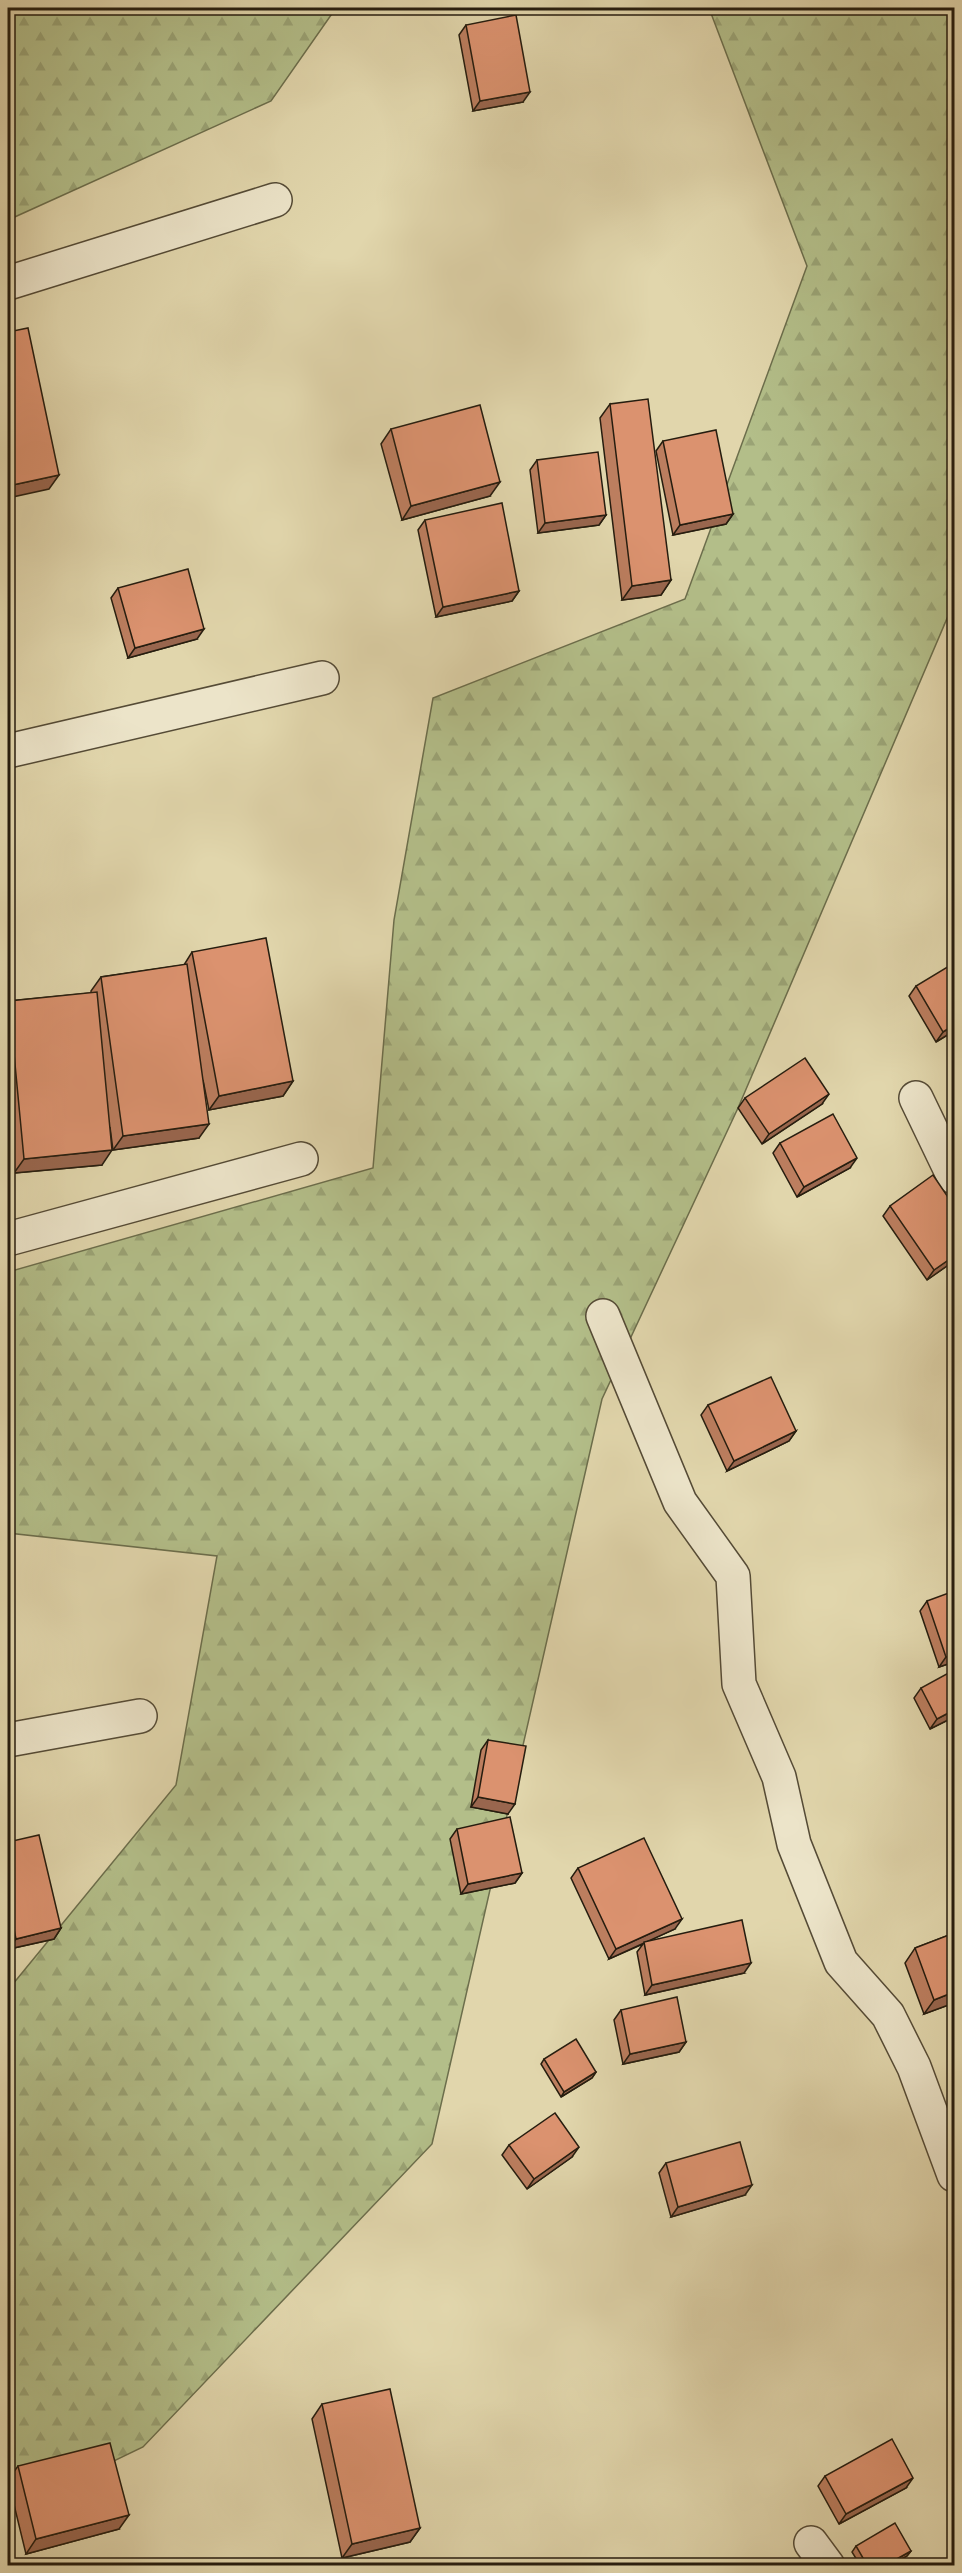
<svg xmlns="http://www.w3.org/2000/svg" width="962" height="2573" font-family="'IM FELL English',serif">
	<defs>
		<pattern id="forest-firs" width="22" height="20" patternUnits="userSpaceOnUse" patternTransform="scale(1.5)"><rect width="22" height="20" fill="#b3be89"/><path d="M5 1l3.5 6h-7zM16 11l3.5 6h-7z" fill="#9aa375"/></pattern>
	</defs>
	<rect width="100%" height="100%" fill="#e1d6ac"/>
	<filter id="stains"><feTurbulence type="fractalNoise" baseFrequency=".00333" numOctaves="4"/><feColorMatrix values="0 0 0 0 .2 0 0 0 0 .09 0 0 0 0 .02 0 0 0 .5 -.17"/></filter>
	<radialGradient id="worn" r=".72"><stop offset=".6" stop-color="#630" stop-opacity="0"/><stop offset="1" stop-color="#630" stop-opacity=".3"/></radialGradient>
	<!-- forest -->
	<g fill="url(#forest-firs)" stroke="#6c6e4c" stroke-width="1.5">
		<polygon points="8,8 336,8 271,101 8,220"/>
		<polygon points="709,8 954,8 954,602 738,1108 602,1399 432,2144 143,2447 8,2512 8,1990 176,1785 217,1556 8,1533 8,1272 373,1168 394,920 433,698 685,599 807,266"/>
	</g>
	<g fill="none" stroke-linecap="round" stroke-linejoin="round">
		<defs>
			<g id="street">
				<polyline points="8,283 275,200"/>
				<polyline points="8,751 322,678"/>
				<polyline points="916,1098 954,1177"/>
				<polyline points="8,1239 301,1159"/>
				<polyline points="603,1316 680,1502 733,1576 739,1684 779,1777 794,1844 841,1962 888,2015 914,2067 954,2175"/>
				<polyline points="8,1740 140,1716"/>
				<polyline points="811,2543 828,2566"/>
			</g>
		</defs>
		<!-- street casing -->
		<use href="#street" stroke="#554b36" stroke-width="36"/>
		<!-- street -->
		<use href="#street" stroke="#ece4c9" stroke-width="33"/>
	</g>
	<!-- wall -->
	<g fill="#bc7e5f" stroke="#261d0f" stroke-width="1.5">
		<polygon points="466,25 523,102 473,111 459,35"/>
		<polygon points="610,404 671,580 661,595 622,600 600,418"/>
		<polygon points="391,429 490,496 402,520 381,444"/>
		<polygon points="663,441 733,514 726,524 673,535 656,451"/>
		<polygon points="537,460 606,515 599,525 538,533 530,470"/>
		<polygon points="425,520 519,591 512,601 436,617 418,530"/>
		<polygon points="118,588 197,639 128,658 111,598"/>
		<polygon points="192,952 293,1081 283,1096 209,1110 203,1080 199,1138 113,1150 110,1127 102,1165 14,1173 8,1105 8,1003 9,1001 91,993 91,991 101,977 184,965"/>
		<polygon points="916,986 954,1031 936,1042 909,996"/>
		<polygon points="745,1098 822,1104 762,1144 738,1108"/>
		<polygon points="780,1143 850,1168 797,1197 773,1153"/>
		<polygon points="890,1206 954,1261 927,1280 883,1216"/>
		<polygon points="708,1405 796,1431 789,1441 727,1471 701,1415"/>
		<polygon points="927,1601 954,1662 939,1667 920,1611"/>
		<polygon points="921,1688 954,1717 930,1729 914,1698"/>
		<polygon points="488,1740 508,1814 471,1807 481,1750"/>
		<polygon points="457,1829 522,1873 515,1883 461,1894 450,1839"/>
		<polygon points="8,1842 61,1928 54,1939 9,1949 8,1942"/>
		<polygon points="578,1868 675,1929 648,1941 744,1973 645,1995 637,1952 643,1944 609,1959 571,1878"/>
		<polygon points="954,1933 954,2003 924,2014 905,1963 915,1948"/>
		<polygon points="621,2010 686,2042 679,2052 623,2064 614,2020"/>
		<polygon points="544,2059 596,2072 592,2078 561,2097 541,2064"/>
		<polygon points="509,2145 572,2157 527,2189 502,2155"/>
		<polygon points="666,2163 745,2195 671,2217 659,2173"/>
		<polygon points="322,2404 420,2528 410,2542 342,2558 312,2419"/>
		<polygon points="18,2466 119,2529 26,2554 8,2480"/>
		<polygon points="825,2476 906,2488 839,2524 818,2486"/>
		<polygon points="856,2546 911,2551 907,2556 891,2565 860,2565 852,2552"/>
	</g>
	<!-- shaded-wall -->
	<g fill="#99664e" stroke="#261d0f" stroke-width="1.5">
		<polygon points="530,92 523,102 473,111 480,101"/>
		<polygon points="59,475 49,489 8,498 8,486"/>
		<polygon points="500,482 490,496 402,520 411,506"/>
		<polygon points="733,514 726,524 673,535 680,525"/>
		<polygon points="606,515 599,525 538,533 545,523"/>
		<polygon points="671,580 661,595 622,600 632,586"/>
		<polygon points="519,591 512,601 436,617 443,607"/>
		<polygon points="204,629 197,639 128,658 135,648"/>
		<polygon points="954,1025 954,1031 936,1042 943,1032"/>
		<polygon points="293,1081 283,1096 209,1110 219,1096"/>
		<polygon points="829,1094 822,1104 762,1144 769,1134"/>
		<polygon points="209,1124 199,1138 113,1150 123,1136"/>
		<polygon points="112,1150 102,1165 14,1173 24,1159"/>
		<polygon points="857,1158 850,1168 797,1197 804,1187"/>
		<polygon points="954,1256 954,1261 927,1280 934,1270"/>
		<polygon points="796,1431 789,1441 727,1471 734,1461"/>
		<polygon points="954,1655 954,1662 939,1667 946,1657"/>
		<polygon points="954,1710 954,1717 930,1729 937,1719"/>
		<polygon points="478,1797 515,1804 508,1814 471,1807"/>
		<polygon points="522,1873 515,1883 461,1894 468,1884"/>
		<polygon points="682,1919 675,1929 609,1959 616,1949"/>
		<polygon points="61,1928 54,1939 9,1949 16,1939"/>
		<polygon points="751,1963 744,1973 645,1995 652,1985"/>
		<polygon points="954,1992 954,2003 924,2014 934,2000"/>
		<polygon points="686,2042 679,2052 623,2064 630,2054"/>
		<polygon points="596,2072 592,2078 561,2097 564,2092"/>
		<polygon points="579,2147 572,2157 527,2189 534,2179"/>
		<polygon points="752,2185 745,2195 671,2217 678,2207"/>
		<polygon points="913,2478 906,2488 839,2524 846,2514"/>
		<polygon points="129,2515 119,2529 26,2554 36,2539"/>
		<polygon points="420,2528 410,2542 342,2558 352,2544"/>
		<polygon points="911,2551 907,2556 891,2565 886,2565"/>
	</g>
	<!-- building -->
	<g fill="#db926f" stroke="#261d0f" stroke-width="1.5">
		<polygon points="516,15 530,92 480,101 466,25"/>
		<polygon points="28,328 59,475 8,486 8,332"/>
		<polygon points="648,399 671,580 632,586 610,404"/>
		<polygon points="480,405 500,482 411,506 391,429"/>
		<polygon points="716,430 733,514 680,525 663,441"/>
		<polygon points="598,452 606,515 545,523 537,460"/>
		<polygon points="502,503 519,591 443,607 425,520"/>
		<polygon points="188,569 204,629 135,648 118,588"/>
		<polygon points="266,938 293,1081 219,1096 192,952"/>
		<polygon points="954,963 954,1025 943,1032 916,986"/>
		<polygon points="187,964 209,1124 123,1136 101,977"/>
		<polygon points="97,992 112,1150 24,1159 9,1001"/>
		<polygon points="805,1058 829,1094 769,1134 745,1098"/>
		<polygon points="833,1114 857,1158 804,1187 780,1143"/>
		<polygon points="933,1175 954,1206 954,1256 934,1270 890,1206"/>
		<polygon points="771,1377 796,1431 734,1461 708,1405"/>
		<polygon points="954,1591 954,1655 946,1657 927,1601"/>
		<polygon points="954,1670 954,1710 937,1719 921,1688"/>
		<polygon points="488,1740 526,1746 515,1804 478,1797"/>
		<polygon points="510,1817 522,1873 468,1884 457,1829"/>
		<polygon points="39,1835 61,1928 16,1939 8,1902 8,1842"/>
		<polygon points="644,1838 682,1919 616,1949 578,1868"/>
		<polygon points="742,1920 751,1963 652,1985 644,1942"/>
		<polygon points="954,1933 954,1992 934,2000 915,1948"/>
		<polygon points="677,1997 686,2042 630,2054 621,2010"/>
		<polygon points="576,2039 596,2072 564,2092 544,2059"/>
		<polygon points="555,2113 579,2147 534,2179 509,2145"/>
		<polygon points="740,2142 752,2185 678,2207 666,2163"/>
		<polygon points="390,2389 420,2528 352,2544 322,2404"/>
		<polygon points="892,2439 913,2478 846,2514 825,2476"/>
		<polygon points="110,2443 129,2515 36,2539 18,2466"/>
		<polygon points="895,2523 911,2551 886,2565 867,2565 856,2546"/>
	</g>
	<!-- margin -->
	<rect width="962" height="2573" fill="none" stroke="#e1d6ac" stroke-width="30"/>
	<rect x="9" y="9" width="944" height="2555" fill="none" stroke="#261d0f" stroke-width="3"/>
	<rect x="15" y="15" width="932" height="2543" fill="none" stroke="#261d0f" stroke-width="1.5"/>
	<rect width="100%" height="100%" filter="url(#stains)"/>
	<rect width="100%" height="100%" fill="url(#worn)"/>
</svg>
